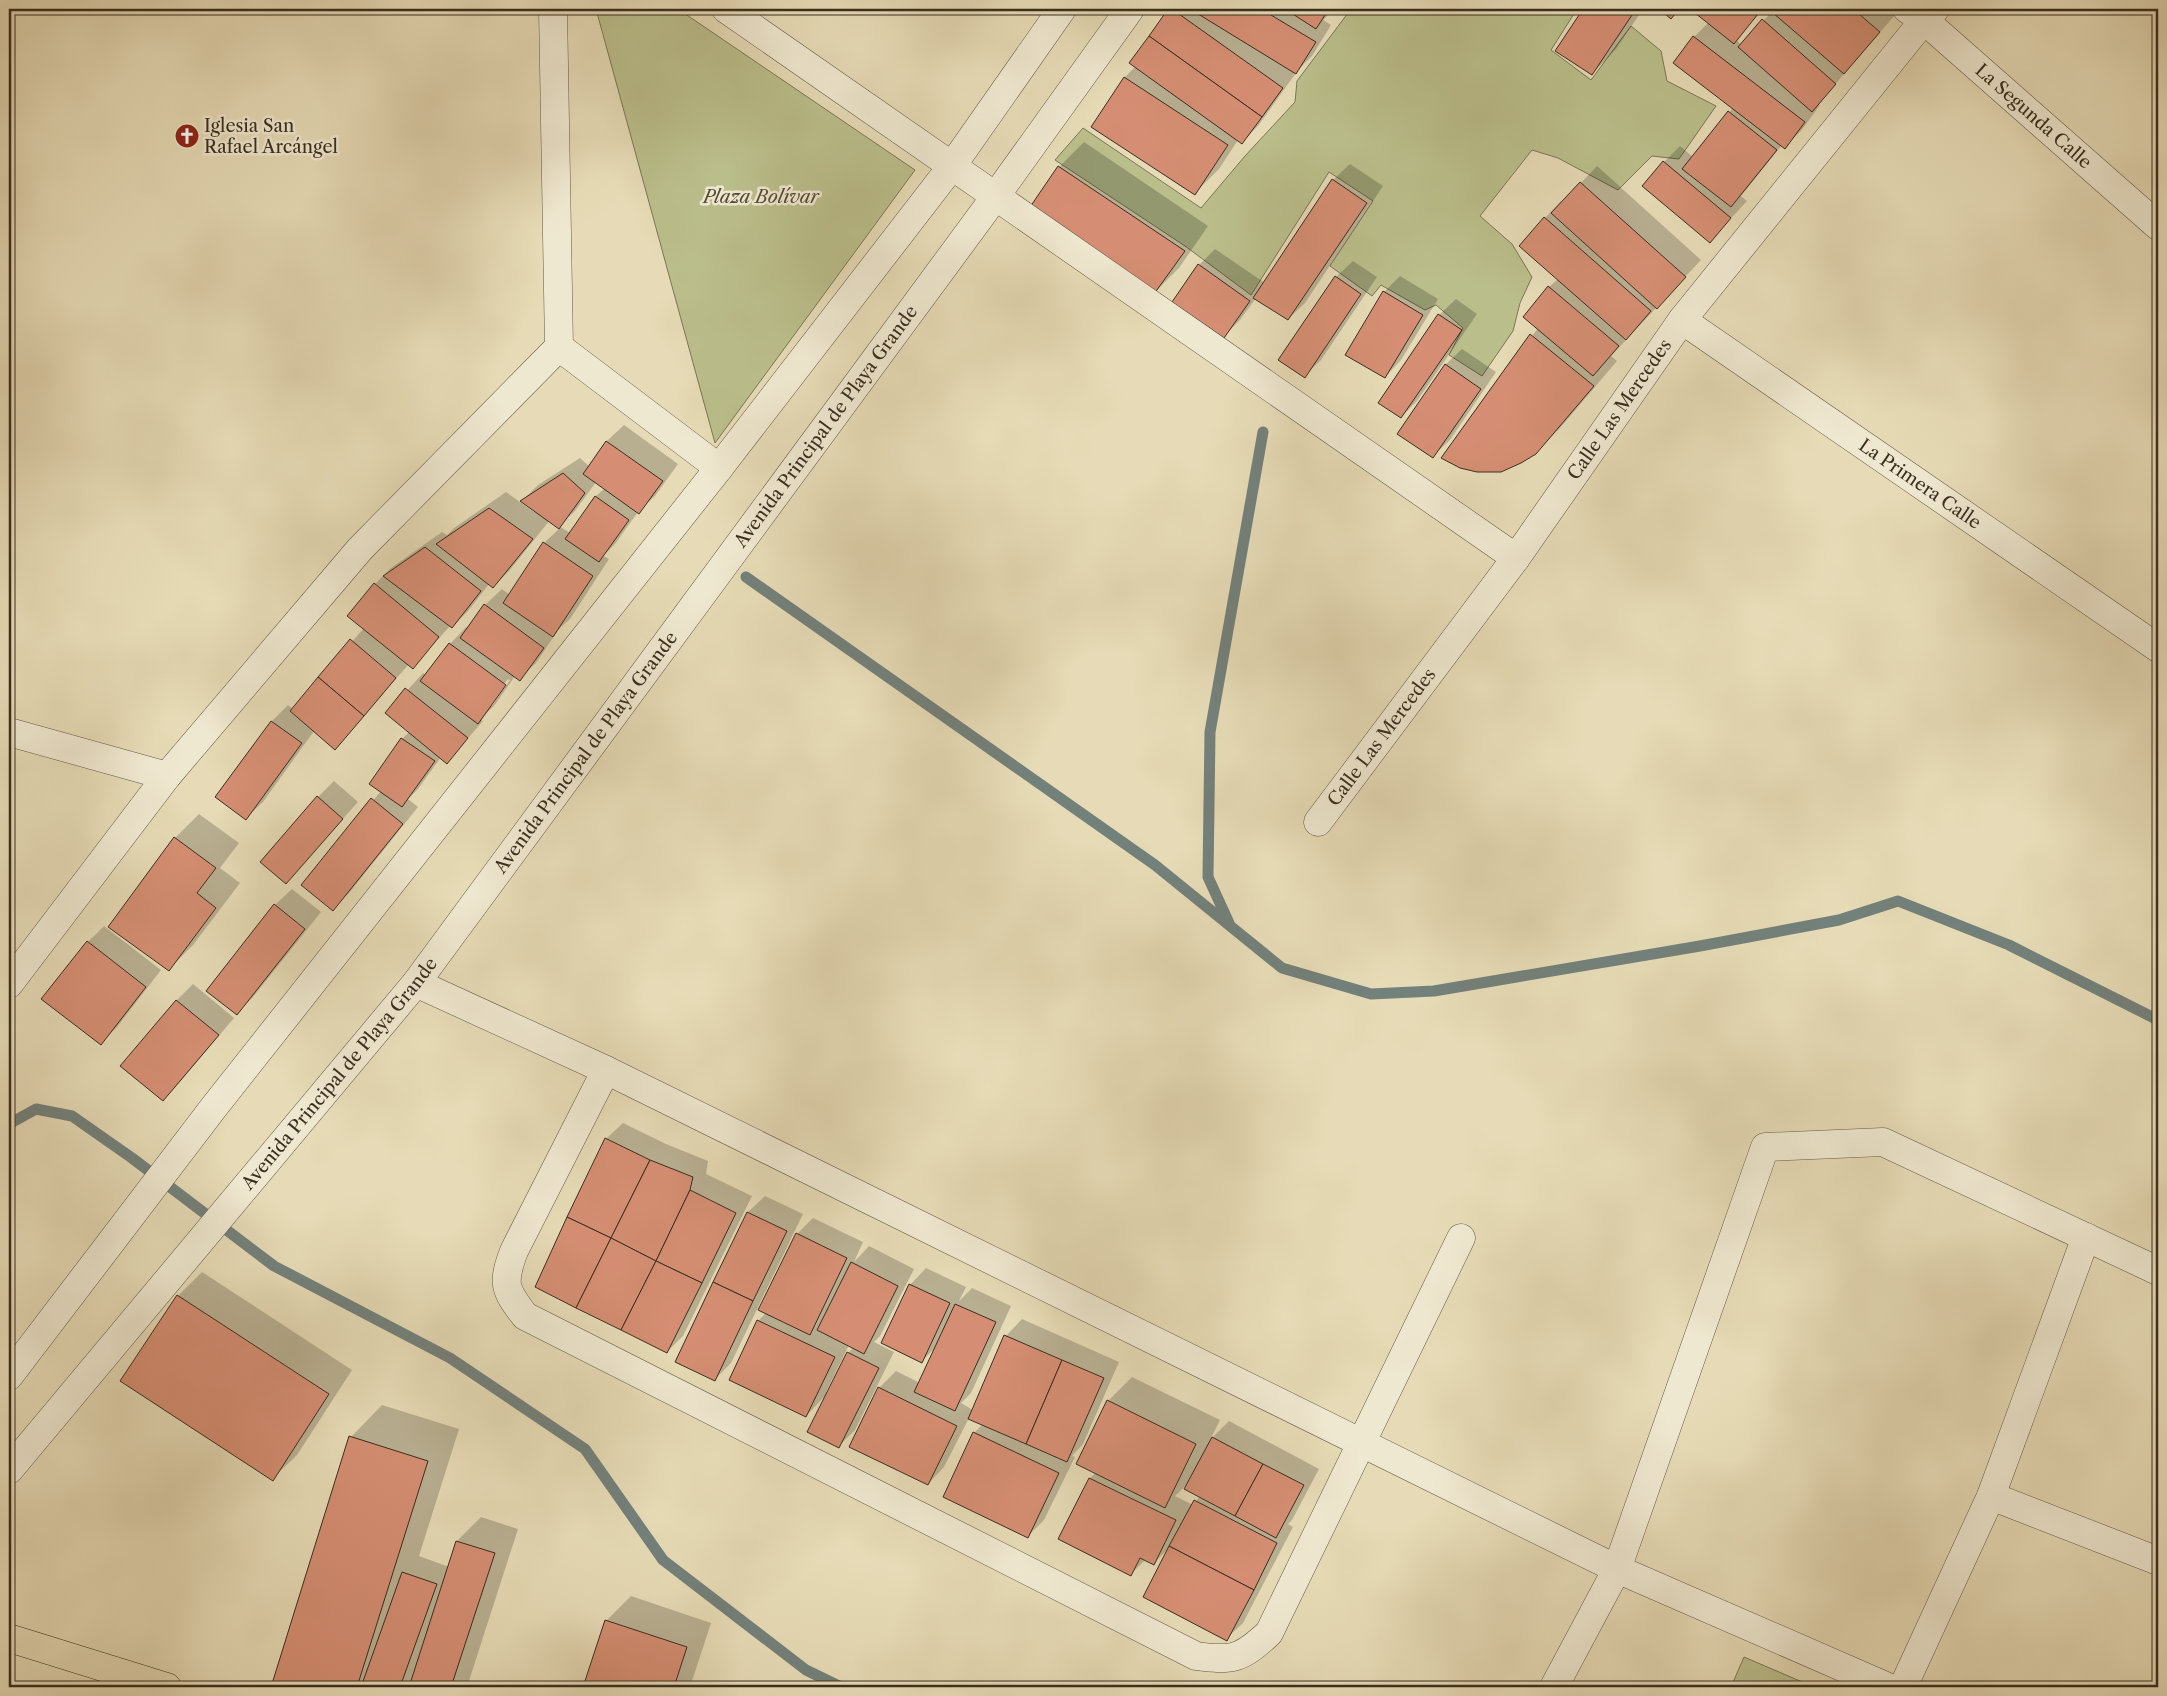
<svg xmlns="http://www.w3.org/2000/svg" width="2167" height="1696" font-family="'Libre Caslon Text',serif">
	<rect width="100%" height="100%" fill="#e6dbb6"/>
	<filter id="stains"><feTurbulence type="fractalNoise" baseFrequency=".004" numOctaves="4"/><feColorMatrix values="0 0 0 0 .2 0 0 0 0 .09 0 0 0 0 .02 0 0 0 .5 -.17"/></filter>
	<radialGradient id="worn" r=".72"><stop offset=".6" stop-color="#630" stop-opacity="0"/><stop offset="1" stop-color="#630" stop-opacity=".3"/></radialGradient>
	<!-- green -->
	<g fill="#babe8b" stroke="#7a7656">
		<polygon points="596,9 678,9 915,170 715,443"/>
		<polygon points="1351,9 1577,9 1551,50 1591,80 1631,26 1661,51 1667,81 1716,106 1679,159 1652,156 1618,190 1558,158 1532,150 1480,216 1512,244 1532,277 1520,303 1513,331 1482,376 1449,355 1463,328 1436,305 1425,310 1381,285 1372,296 1330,266 1373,201 1329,172 1251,295 1185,246 1055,160 1083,128 1201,208 1245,156 1295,102 1297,81"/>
		<polygon points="1744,1657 1814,1687 1731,1687"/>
	</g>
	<!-- shadow -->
	<g fill="#0003" fill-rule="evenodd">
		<polygon points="1170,9 1334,9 1323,20 1331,25 1312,56 1298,70 1258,126 1242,142 1238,140 1219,169 1194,194 1093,126 1125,77 1136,66 1131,63"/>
		<polygon points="1585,9 1643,9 1616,49 1592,74 1557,50"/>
		<polygon points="1692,9 1763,9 1736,40 1742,45 1774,9 1888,9 1895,15 1818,104 1820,105 1801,131 1784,147 1782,145 1741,196 1747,201 1710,241 1664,162 1680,146 1693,157 1733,108 1675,62 1694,37 1709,22"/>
		<polygon points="1084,142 1208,226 1179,268 1154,293 1030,209 1059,167"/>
		<polygon points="1350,164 1383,186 1305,303 1288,319 1256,298 1240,320 1224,336 1199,265 1215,249 1265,283 1333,180"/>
		<polygon points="1597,166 1701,260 1611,356 1617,361 1560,428 1535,453 1443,458 1538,328 1549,287 1558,279 1520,246 1545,218 1561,201 1562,203"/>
		<polygon points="1353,261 1377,277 1321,360 1304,376 1336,277"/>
		<polygon points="1400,276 1438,299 1401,360 1385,377 1384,292"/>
		<polygon points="1456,299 1477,314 1417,401 1401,417 1379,402 1439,315"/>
		<polygon points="1462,349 1496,372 1450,440 1433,456 1445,365"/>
		<path d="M624 425 678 464 655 496 638 512 615 544 603 556 609 559 570 619 558 630 536 663 519 679 515 676 494 706 480 719 483 721 447 762 441 757 418 789 408 799 418 807 349 893 332 909 303 885 381 791 402 739 409 732 387 713 423 673 426 675 450 644 466 627 468 629 485 605 502 589 510 595 544 543 560 528 550 520 509 571 493 587 489 584 468 611 452 627 450 626 413 667 409 664 335 748 314 731 263 802 246 818 217 797 272 721 288 705 293 709 364 628 375 584 391 568 442 532 447 535 454 528 506 492 534 512 536 510 522 501 538 485 580 458 589 466 607 441ZM596 482 605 488 596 496 570 533 559 526 575 511ZM508 679 510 680 492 706H489Z"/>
		<polygon points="334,781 358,802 286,882 318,797"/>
		<polygon points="199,814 239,843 220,868 240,883 193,945 169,969 175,838"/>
		<polygon points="292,889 321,912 253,997 237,1013 275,905"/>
		<polygon points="104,926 161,970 117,1027 101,1043 88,942"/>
		<polygon points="193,984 234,1018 179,1083 163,1100 122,1066 177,1000"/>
		<polygon points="623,1123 666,1144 708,1161 706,1174 752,1196 683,1336 667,1352 606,1139"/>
		<polygon points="765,1196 803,1214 731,1363 715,1379 676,1361 748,1212"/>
		<path d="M813 1218 863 1242 854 1262 869 1246 914 1269 880 1336 874 1342 894 1352 855 1430 839 1446 826 1395 806 1416 730 1379 758 1321 766 1313 797 1234ZM849 1345 854 1347 848 1353 828 1393 826 1392Z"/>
		<polygon points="926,1268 966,1287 959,1301 972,1288 1011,1306 971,1393 961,1403 973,1410 1006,1336 1022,1319 1119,1362 1083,1444 1072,1456 1075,1457 1044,1520 1028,1536 974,1433 983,1424 969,1418 944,1467 928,1484 851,1447 879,1388 896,1371 920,1383 936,1347 922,1361 910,1285"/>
		<polygon points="202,1272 352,1370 297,1455 272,1479 178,1296"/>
		<path d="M1132 1377 1220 1420 1210 1440 1229 1421 1319 1469 1292 1520 1288 1524 1293 1527 1243 1623 1226 1639 1171 1546 1154 1563 1146 1559 1131 1574 1060 1539 1090 1478 1096 1473 1108 1401ZM1189 1482 1200 1496 1193 1505 1175 1496Z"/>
		<polygon points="382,1405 459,1429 419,1556 449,1567 457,1541 481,1517 518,1529 467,1687 410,1687 411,1685 408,1687 272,1687 351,1437"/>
		<polygon points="631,1596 711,1623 690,1687 584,1687 606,1621"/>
	</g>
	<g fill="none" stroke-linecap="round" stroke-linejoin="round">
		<!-- stream -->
		<g stroke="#73817b" stroke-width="11">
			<polyline points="746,577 1155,865 1282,968 1371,994 1434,991 1700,946 1839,920 1898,901 2009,945 2158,1020"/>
			<polyline points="1229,923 1208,877 1210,732 1263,432"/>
			<polyline points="9,1124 36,1109 72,1116 132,1158 274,1266 450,1358 585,1449 663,1560 806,1670 841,1687"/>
		</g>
	</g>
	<!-- building -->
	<g fill="#d58e73" stroke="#3a2e20">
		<polygon points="1168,9 1172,9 1283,88 1262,117 1149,36"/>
		<polygon points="1190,9 1261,9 1316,42 1296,74"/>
		<polygon points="1285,9 1329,9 1316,29"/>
		<polygon points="1583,9 1636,9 1592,75 1555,51"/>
		<polygon points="1659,9 1679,9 1671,19"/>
		<polygon points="1690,9 1762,9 1734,44"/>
		<polygon points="1776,9 1853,9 1880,32 1844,74 1773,13"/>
		<polygon points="1762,19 1836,84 1812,112 1738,47"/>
		<polygon points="1149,36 1262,117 1242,144 1129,63"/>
		<polygon points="1693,36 1805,122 1785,149 1673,63"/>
		<polygon points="1124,77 1228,145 1195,195 1091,127"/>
		<polygon points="1728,111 1777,150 1731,207 1682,169"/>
		<polygon points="1663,161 1731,218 1710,243 1642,186"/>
		<polygon points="1058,166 1185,251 1154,294 1028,210"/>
		<polygon points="1332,179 1367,203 1288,320 1253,298"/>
		<polygon points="1580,182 1686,277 1657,309 1551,213"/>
		<polygon points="1544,217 1651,311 1626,340 1519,246"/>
		<polygon points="1198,264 1250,301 1224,338 1172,302"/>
		<polygon points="1335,276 1361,294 1305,378 1278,360"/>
		<polygon points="1548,286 1619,346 1593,376 1523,317"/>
		<polygon points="1383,291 1423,315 1385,378 1345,355"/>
		<polygon points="1438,314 1462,330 1401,418 1378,403"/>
		<polygon points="1530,334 1594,386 1536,454 1521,463 1501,472 1477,472 1460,468 1441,458"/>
		<polygon points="1445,364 1481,389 1433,458 1397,434"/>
		<polygon points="606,441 663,481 639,514 583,474"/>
		<polygon points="563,473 585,493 559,529 520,501"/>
		<polygon points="595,496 629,520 599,562 565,539"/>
		<polygon points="489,508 533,539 493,588 436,544"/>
		<polygon points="543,542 593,576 553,637 503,603"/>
		<polygon points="425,547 481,591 452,628 383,576"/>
		<polygon points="374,583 439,637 413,669 347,616"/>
		<polygon points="484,604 544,648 520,681 460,638"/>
		<polygon points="350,639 396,678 364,716 318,677"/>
		<polygon points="449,643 506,685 478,724 420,681"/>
		<polygon points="318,677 364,716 335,750 290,711"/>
		<polygon points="405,688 468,738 447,764 385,713"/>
		<polygon points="271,721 302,743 246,820 215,797"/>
		<polygon points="401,738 435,761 402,807 369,784"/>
		<polygon points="317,796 343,819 286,884 260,862"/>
		<polygon points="371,798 403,824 333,911 301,885"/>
		<polygon points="174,837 216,868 197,893 216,908 169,971 108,927"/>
		<polygon points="274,904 305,929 237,1015 206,991"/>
		<polygon points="87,941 146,987 101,1045 41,999"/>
		<polygon points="176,1000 219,1035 163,1101 120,1066"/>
		<polygon points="605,1138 650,1160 611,1238 567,1217"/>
		<polygon points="650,1160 693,1177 690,1190 656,1261 611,1238"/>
		<polygon points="690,1190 736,1213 702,1283 656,1261"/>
		<polygon points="747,1212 787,1231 753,1301 713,1282"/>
		<polygon points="567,1217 611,1238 576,1308 535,1287"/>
		<polygon points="796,1233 847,1258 810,1335 758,1310"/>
		<polygon points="611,1238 656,1261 621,1330 576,1308"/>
		<polygon points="656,1261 702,1283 667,1353 621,1330"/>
		<polygon points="851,1262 898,1286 864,1354 817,1330"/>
		<polygon points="713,1282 753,1301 715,1381 675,1362"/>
		<polygon points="909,1284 950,1303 922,1363 881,1343"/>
		<polygon points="177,1295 329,1394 273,1481 120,1381"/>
		<polygon points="955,1304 996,1322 955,1411 914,1392"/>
		<polygon points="757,1320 835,1357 806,1417 729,1380"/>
		<polygon points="1004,1335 1062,1360 1026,1444 968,1419"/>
		<polygon points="847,1352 879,1368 839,1448 807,1432"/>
		<polygon points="1062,1360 1104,1378 1067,1462 1026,1444"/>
		<polygon points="878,1387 957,1426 928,1485 849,1447"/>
		<polygon points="1107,1400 1196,1444 1165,1508 1076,1464"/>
		<polygon points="973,1432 1059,1473 1028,1538 943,1497"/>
		<polygon points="349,1436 428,1461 357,1687 271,1687"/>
		<polygon points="1212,1437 1263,1464 1235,1516 1184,1489"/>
		<polygon points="1263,1464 1304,1485 1276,1538 1235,1516"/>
		<polygon points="1089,1478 1176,1520 1154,1565 1140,1558 1131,1576 1058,1539"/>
		<polygon points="1194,1500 1277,1543 1254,1590 1169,1546"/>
		<polygon points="456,1541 495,1553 451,1687 409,1687"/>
		<polygon points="1169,1546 1254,1590 1227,1641 1143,1597"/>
		<polygon points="402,1572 437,1584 400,1687 361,1687"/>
		<polygon points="605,1620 687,1647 674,1687 583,1687"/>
	</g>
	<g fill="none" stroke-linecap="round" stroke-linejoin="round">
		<defs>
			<g id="minor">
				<polyline points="553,9 559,347"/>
				<polyline points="726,9 1516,558"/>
				<path id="s1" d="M1907 9 1924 20 2158 226"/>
				<path id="s2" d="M1682 320 2158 648"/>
				<polyline points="9,732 167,776"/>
				<path id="s3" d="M1318 822 1516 558 1682 320 1924 20 1935 9"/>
				<polyline points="416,983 606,1070 1617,1569 1888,1687"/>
				<polyline points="9,984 167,776 360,549 559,347 719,468"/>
				<path d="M606 1070 514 1251C502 1283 504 1289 525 1316L1196 1656C1233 1661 1241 1659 1269 1633L1461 1238"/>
				<polyline points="9,1376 214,1107 719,468 952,166 1062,9"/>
				<path id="s4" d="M9 1470 416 983 995 197 1130 9"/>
				<polyline points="1991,1496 2158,1561"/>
				<polyline points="1554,1687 1617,1569 1765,1147 1883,1142 2158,1271"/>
				<polyline points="1903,1687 1991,1496 2086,1237"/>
			</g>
			<polyline id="trunk" points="9,1638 167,1687"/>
		</defs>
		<!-- minor casing -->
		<use href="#minor" stroke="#655946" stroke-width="29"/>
		<!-- trunk casing -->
		<use href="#trunk" stroke="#3a2e20" stroke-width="29"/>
		<!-- minor -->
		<use href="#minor" stroke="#efe8d0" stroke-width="28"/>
		<!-- trunk -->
		<use href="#trunk" stroke="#e6dbb6" stroke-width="28"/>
	</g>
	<!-- icons -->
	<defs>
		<symbol id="church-disc" viewBox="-11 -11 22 22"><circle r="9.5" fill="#8f2418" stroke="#efe8d0"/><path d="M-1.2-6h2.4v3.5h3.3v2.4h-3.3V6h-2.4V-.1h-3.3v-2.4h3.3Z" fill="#fff"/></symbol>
	</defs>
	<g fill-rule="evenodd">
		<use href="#church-disc" x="173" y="122" width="28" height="28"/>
	</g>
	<g text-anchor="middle" stroke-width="5" stroke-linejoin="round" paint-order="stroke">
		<!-- street labels -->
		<g font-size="18" fill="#3a2e20" stroke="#efe8d0">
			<text dy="6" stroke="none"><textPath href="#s1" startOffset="166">La Segunda Calle</textPath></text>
			<text dy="6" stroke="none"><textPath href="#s3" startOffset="511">Calle Las Mercedes</textPath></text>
			<text dy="6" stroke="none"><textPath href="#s4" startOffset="1326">Avenida Principal de Playa Grande</textPath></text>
			<text dy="6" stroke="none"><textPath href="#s2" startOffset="289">La Primera Calle</textPath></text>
			<text dy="6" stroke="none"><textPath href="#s3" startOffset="106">Calle Las Mercedes</textPath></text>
			<text dy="6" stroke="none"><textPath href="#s4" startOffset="921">Avenida Principal de Playa Grande</textPath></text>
			<text dy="6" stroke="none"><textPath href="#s4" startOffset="516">Avenida Principal de Playa Grande</textPath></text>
		</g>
		<!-- poi labels -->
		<g font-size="18" fill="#3a2e20" stroke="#efe8d0" text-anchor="start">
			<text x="204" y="132">Iglesia San<tspan x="204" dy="21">Rafael Arcángel</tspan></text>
		</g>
		<!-- park labels -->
		<g font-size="18" font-style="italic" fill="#544b35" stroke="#efe8d0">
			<text x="761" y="203">Plaza Bolívar</text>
		</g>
	</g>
	<!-- margin -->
	<rect width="2167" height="1696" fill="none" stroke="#e6dbb6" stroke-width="30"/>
	<rect x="10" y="10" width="2147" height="1676" fill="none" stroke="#3a2e20" stroke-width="2.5"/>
	<rect x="15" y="15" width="2137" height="1666" fill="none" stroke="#3a2e20"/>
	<rect width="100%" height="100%" filter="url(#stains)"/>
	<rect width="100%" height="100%" fill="url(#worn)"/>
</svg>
